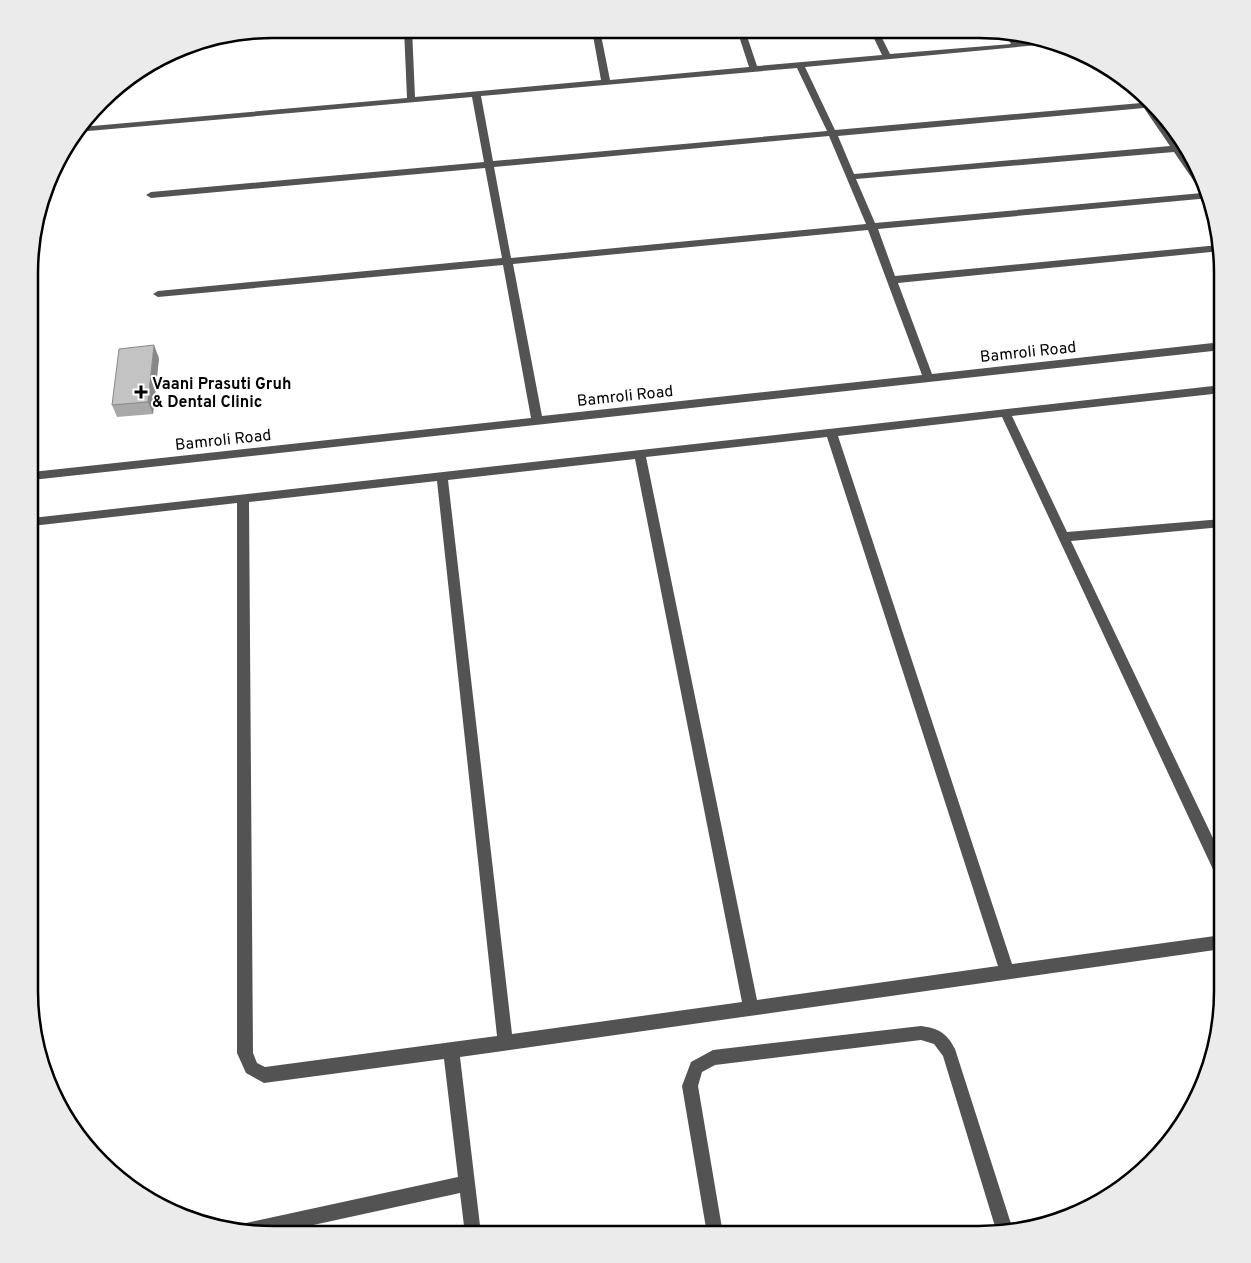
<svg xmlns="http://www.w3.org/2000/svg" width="1251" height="1263" viewBox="0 0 1251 1263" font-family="Overpass,sans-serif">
<rect width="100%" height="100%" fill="#fff"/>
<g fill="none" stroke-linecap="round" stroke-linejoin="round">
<!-- minor -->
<g fill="#535353" fill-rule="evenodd">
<path d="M 404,29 L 412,29 L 415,97 L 601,80 L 592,30 L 600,30 L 610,80 L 749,67 L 737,30 L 745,30 L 757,66 L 882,55 L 870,30 L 878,30 L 890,54 L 1011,44 L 1004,31 L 1013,32 L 1019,43 L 1040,41 L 1049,44 L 805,67 L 835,130 L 1141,103 L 1138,98 L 1140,96 L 1153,108 L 1179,146 L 1183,145 L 1186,150 L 1183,151 L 1199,175 L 1210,198 L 878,229 L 895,276 L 1219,245 L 1221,251 L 898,283 L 932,374 L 1222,342 L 1222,350 L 32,480 L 32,472 L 531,418 L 503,265 L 158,297 L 153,294 L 158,291 L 502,258 L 485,168 L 151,198 L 146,195 L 151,192 L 484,162 L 472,97 L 77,132 L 81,127 L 407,98 ZM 797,68 L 827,131 L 493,161 L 481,96 ZM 1144,108 L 1170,146 L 854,174 L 838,136 ZM 829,136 L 866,224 L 511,258 L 494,167 ZM 1174,152 L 1202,193 L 875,223 L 856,179 ZM 868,230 L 922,375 L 542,416 L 513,264 Z"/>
<path d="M 1222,385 L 1222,393 L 1012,416 L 1067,532 L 1222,519 L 1222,527 L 1071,541 L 1222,857 L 1222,879 L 1217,878 L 1002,417 L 838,436 L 1012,964 L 1222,935 L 1222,949 L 460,1057 L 481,1234 L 465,1234 L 460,1193 L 272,1234 L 257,1234 L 239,1229 L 240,1225 L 246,1223 L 458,1177 L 444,1059 L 264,1083 L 246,1073 L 237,1053 L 237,503 L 32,526 L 32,518 ZM 827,437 L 998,966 L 757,1000 L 646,457 ZM 635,459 L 742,1002 L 512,1034 L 448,480 ZM 437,481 L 497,1036 L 265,1067 L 257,1063 L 253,1053 L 249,502 Z"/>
<path d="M 921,1026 C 938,1028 947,1033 955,1049 L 1013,1230 L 997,1233 L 943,1056 L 934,1044 L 921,1040 L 715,1065 L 702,1072 L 698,1086 L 723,1234 L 707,1234 L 682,1086 L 691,1062 L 713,1050 Z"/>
</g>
</g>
<!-- wall -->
<path fill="#a8a8a8" d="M 159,358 L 153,414 L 117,417 L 112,405 Z"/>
<!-- shaded-wall -->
<path fill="#888" d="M 154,345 L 159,358 L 153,414 L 148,402 Z"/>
<!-- building -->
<path fill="#c3c3c3" stroke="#888" d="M 154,345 L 148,402 L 112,405 L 119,349 Z"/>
<!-- markers -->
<path fill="#000" stroke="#fff" stroke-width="2" d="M138.5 384.5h5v5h5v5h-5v5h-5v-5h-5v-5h5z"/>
<g text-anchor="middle" stroke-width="4" stroke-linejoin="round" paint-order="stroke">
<!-- street labels -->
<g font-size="16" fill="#000" stroke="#fff">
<text transform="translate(1028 351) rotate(-6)" y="6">Bamroli Road</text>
<text transform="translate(625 395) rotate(-6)" y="6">Bamroli Road</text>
<text transform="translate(223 439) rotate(-6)" y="6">Bamroli Road</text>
</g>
<!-- poi labels -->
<g font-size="16" font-weight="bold" fill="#000" stroke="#fff" text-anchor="start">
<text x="152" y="389">Vaani Prasuti Gruh<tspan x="152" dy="18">&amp; Dental Clinic</tspan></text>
</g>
</g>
<!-- crop -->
<path d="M0 0H1251V1263H0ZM273 38H979A235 235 0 0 1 1214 273V991A235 235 0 0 1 979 1226H273A235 235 0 0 1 38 991V273A235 235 0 0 1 273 38Z" fill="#ebebeb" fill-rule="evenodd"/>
<path fill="none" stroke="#000" stroke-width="2.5" d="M273 38H979A235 235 0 0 1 1214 273V991A235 235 0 0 1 979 1226H273A235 235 0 0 1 38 991V273A235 235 0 0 1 273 38Z"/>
</svg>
